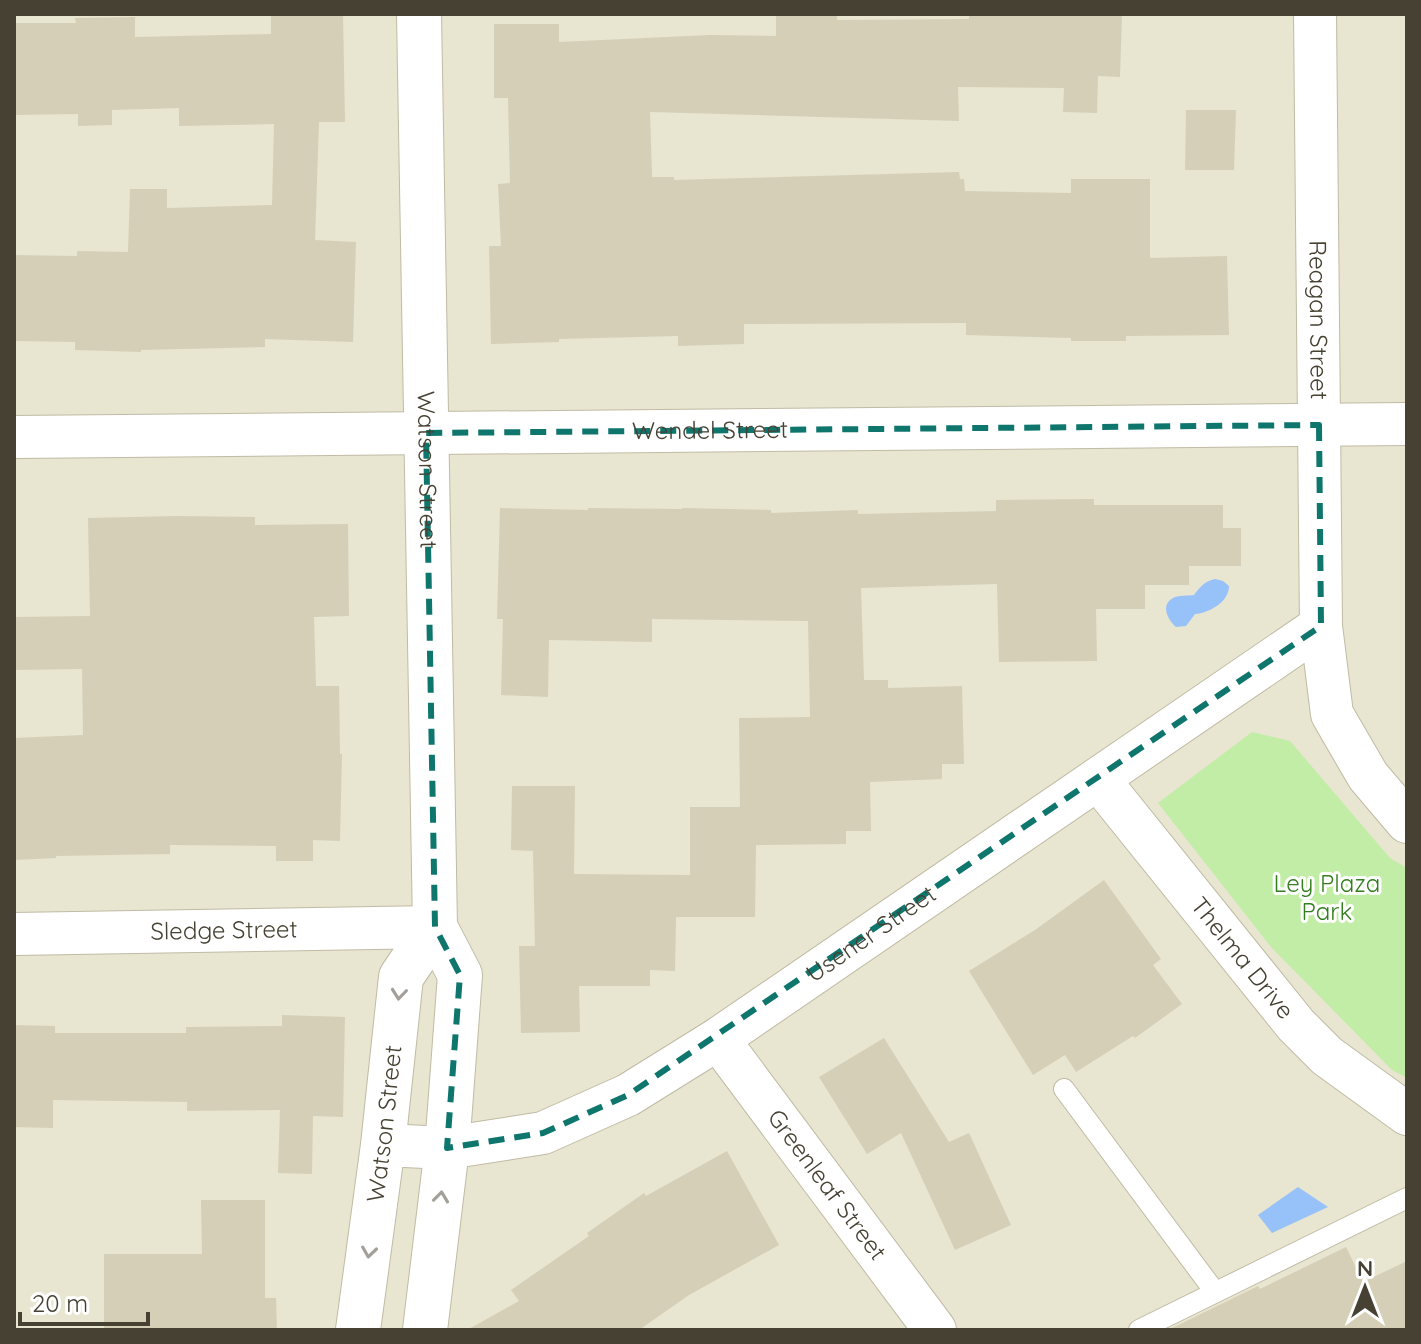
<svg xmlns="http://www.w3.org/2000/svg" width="1421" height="1344" viewBox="0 0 1421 1344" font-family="Quicksand,sans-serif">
<rect width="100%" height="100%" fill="#f4f1e3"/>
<!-- residential -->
<rect fill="#e8e5d0" x="14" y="14" width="1393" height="1316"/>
<!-- green -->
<path fill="#c2eda6" d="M 1252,732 L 1290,741 L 1390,858 L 1407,868 L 1407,1078 L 1392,1070 L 1271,947 L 1158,803 Z"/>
<!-- water -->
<g fill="#97c1f9">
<path d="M 1215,579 L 1223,581 L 1229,586 C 1229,602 1209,613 1195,614 L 1186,626 L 1176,627 C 1168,620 1160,605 1173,598 C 1178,595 1188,596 1194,595 C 1200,587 1205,581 1215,579 Z"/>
<path d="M 1298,1187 L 1328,1207 L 1272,1233 L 1258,1215 Z"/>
</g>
<!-- building -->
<g fill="#d6cfb7">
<path d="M 271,14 L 343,14 L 345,122 L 319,122 L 315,240 L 356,242 L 353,342 L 265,339 L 265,347 L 141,350 L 141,352 L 75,350 L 75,342 L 14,341 L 14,255 L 77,256 L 77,251 L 128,252 L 130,189 L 167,189 L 167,208 L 272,205 L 274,124 L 179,126 L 179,108 L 112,110 L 112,125 L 78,126 L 78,114 L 14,115 L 14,23 L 76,23 L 75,18 L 135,17 L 135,37 L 271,34 Z"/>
<path d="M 776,14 L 837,14 L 837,20 L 969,19 L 969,15 L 1122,14 L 1120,77 L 1098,76 L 1097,113 L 1063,112 L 1064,88 L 958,87 L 959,121 L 650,112 L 652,177 L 674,177 L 674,180 L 959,172 L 960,179 L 964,179 L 965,191 L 1071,193 L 1071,179 L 1150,179 L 1150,258 L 1227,256 L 1229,335 L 1126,336 L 1126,341 L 1071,341 L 1071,338 L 966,335 L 966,323 L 744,324 L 744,344 L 678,346 L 678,336 L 559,339 L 559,342 L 491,344 L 489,246 L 501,246 L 498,184 L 510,183 L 508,98 L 494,98 L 494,24 L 559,24 L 559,42 L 710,35 L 776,36 Z"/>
<path d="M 1186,110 L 1236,110 L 1234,170 L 1185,170 Z"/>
<path d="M 1094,499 L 1094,505 L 1223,505 L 1223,528 L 1241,528 L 1241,566 L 1189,566 L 1189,585 L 1145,585 L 1145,609 L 1096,609 L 1097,661 L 999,662 L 997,584 L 861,588 L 864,680 L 888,680 L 888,688 L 962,686 L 964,764 L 942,764 L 942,779 L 870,782 L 871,831 L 846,831 L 846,844 L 756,845 L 755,917 L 676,917 L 675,971 L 650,970 L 650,986 L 579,986 L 580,1032 L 521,1033 L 519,946 L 535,946 L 533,851 L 511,850 L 512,786 L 575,786 L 574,874 L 690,875 L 690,807 L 740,807 L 739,718 L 810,717 L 808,621 L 652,619 L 652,642 L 549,640 L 548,697 L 501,695 L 503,619 L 497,619 L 500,508 L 588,510 L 588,508 L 682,509 L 682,508 L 771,510 L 771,513 L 858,510 L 858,514 L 996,511 L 996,500 Z"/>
<path d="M 177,516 L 255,517 L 255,525 L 348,524 L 349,616 L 314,617 L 316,686 L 339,686 L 340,754 L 342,754 L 340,841 L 313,840 L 313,861 L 276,861 L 276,846 L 170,845 L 170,854 L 56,856 L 56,858 L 14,860 L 14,738 L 83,735 L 82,669 L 14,670 L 14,617 L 90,616 L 88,518 Z"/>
<path d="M 1104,880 L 1161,959 L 1153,965 L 1182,1004 L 1135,1038 L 1133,1036 L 1076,1072 L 1065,1055 L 1033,1075 L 969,971 L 1035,930 Z"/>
<path d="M 282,1015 L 345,1017 L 343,1117 L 313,1116 L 312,1174 L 278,1173 L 280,1110 L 187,1111 L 187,1102 L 53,1100 L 53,1128 L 14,1127 L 14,1025 L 55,1026 L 55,1033 L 186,1033 L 186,1027 L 282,1026 Z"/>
<path d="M 884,1038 L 949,1142 L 969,1133 L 1011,1225 L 955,1250 L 901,1133 L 867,1154 L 819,1077 Z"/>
<path d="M 727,1151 L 779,1245 L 689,1295 L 639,1330 L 467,1330 L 519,1301 L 511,1290 L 589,1236 L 587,1233 L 644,1193 L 646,1196 Z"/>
<path d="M 201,1200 L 265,1200 L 265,1298 L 276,1298 L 277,1330 L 104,1330 L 104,1254 L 202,1254 Z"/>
<path d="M 1346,1247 L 1363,1282 L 1407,1261 L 1407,1330 L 1168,1330 L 1258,1286 L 1260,1289 Z"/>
</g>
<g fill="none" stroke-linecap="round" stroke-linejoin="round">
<defs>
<g id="service">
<path d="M 1064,1089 L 1215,1292"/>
<path d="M 1139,1330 L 1407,1198"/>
</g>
<g id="minor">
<path id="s1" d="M 1315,14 L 1321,626 L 1332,714 L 1368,776 L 1407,822"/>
<path id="s2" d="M 14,437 L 1407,424"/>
<path id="s3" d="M 1098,779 L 1296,1025 L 1327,1056 L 1407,1114"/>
<path id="s4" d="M 14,934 L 435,927"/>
<path id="s5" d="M 718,1039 L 935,1330"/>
<path id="s6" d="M 383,1145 L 447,1148 L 543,1133 L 628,1095 L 718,1039 L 1321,626"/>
</g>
<g id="tertiary">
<path id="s7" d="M 419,14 L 435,927 L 460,975 L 447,1148 L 425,1330"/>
<path id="s8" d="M 358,1330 L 383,1145 L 401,977 L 435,927"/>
</g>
</defs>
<!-- service casing -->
<use href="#service" stroke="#c0bba4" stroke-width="22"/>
<!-- minor casing -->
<use href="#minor" stroke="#c0bba4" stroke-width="44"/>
<!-- tertiary casing -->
<use href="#tertiary" stroke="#c0bba4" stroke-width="46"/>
<!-- service -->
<use href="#service" stroke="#fff" stroke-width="20"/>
<!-- minor -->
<use href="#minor" stroke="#fff" stroke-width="42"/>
<!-- tertiary -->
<use href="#tertiary" stroke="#fff" stroke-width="44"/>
</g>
<!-- one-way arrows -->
<defs><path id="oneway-chevron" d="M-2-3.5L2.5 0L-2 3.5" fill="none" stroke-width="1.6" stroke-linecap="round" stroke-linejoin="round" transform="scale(2)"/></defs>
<g stroke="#a2a098">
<use href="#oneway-chevron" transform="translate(399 994) rotate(96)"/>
<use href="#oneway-chevron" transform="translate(441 1197) rotate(-83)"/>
<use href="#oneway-chevron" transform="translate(369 1252) rotate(98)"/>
</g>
<!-- marked area -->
<path fill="none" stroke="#0f766e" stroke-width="6" stroke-dasharray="16 10" stroke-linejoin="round" d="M 1319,425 L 1321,626 L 628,1095 L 543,1133 L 447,1148 L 460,975 L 435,927 L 426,433 Z"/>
<g text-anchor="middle" stroke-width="6" stroke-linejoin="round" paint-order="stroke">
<!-- street labels -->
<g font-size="24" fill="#464132" stroke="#fff">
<text dy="8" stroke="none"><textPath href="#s1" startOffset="306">Reagan Street</textPath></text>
<text dy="8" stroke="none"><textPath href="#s2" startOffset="696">Wendel Street</textPath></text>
<text dy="8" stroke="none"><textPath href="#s7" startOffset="456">Watson Street</textPath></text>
<text dy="8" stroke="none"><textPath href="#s4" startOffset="210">Sledge Street</textPath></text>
<text dy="8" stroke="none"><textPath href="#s6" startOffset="546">Usener Street</textPath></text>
<text dy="8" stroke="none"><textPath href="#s3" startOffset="230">Thelma Drive</textPath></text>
<text dy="8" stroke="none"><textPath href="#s8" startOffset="208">Watson Street</textPath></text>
<text dy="8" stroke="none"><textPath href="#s5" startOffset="182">Greenleaf Street</textPath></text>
</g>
<!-- park labels -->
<g font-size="24" fill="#347e1f" stroke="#fff">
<text x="1327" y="892">Ley Plaza<tspan x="1327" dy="28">Park</tspan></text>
</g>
</g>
<!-- border -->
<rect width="1421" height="1344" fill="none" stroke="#464132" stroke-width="32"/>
<!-- north arrow -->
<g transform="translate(1365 1288)" stroke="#ffffff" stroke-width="6" paint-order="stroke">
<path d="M0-6L14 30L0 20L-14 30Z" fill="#464132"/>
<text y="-12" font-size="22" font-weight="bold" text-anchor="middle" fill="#464132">N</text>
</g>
<!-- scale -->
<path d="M20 1312v12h128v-12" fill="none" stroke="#464132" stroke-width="4"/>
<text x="32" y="1312" font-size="24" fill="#464132" stroke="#ffffff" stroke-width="6" paint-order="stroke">20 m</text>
</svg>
